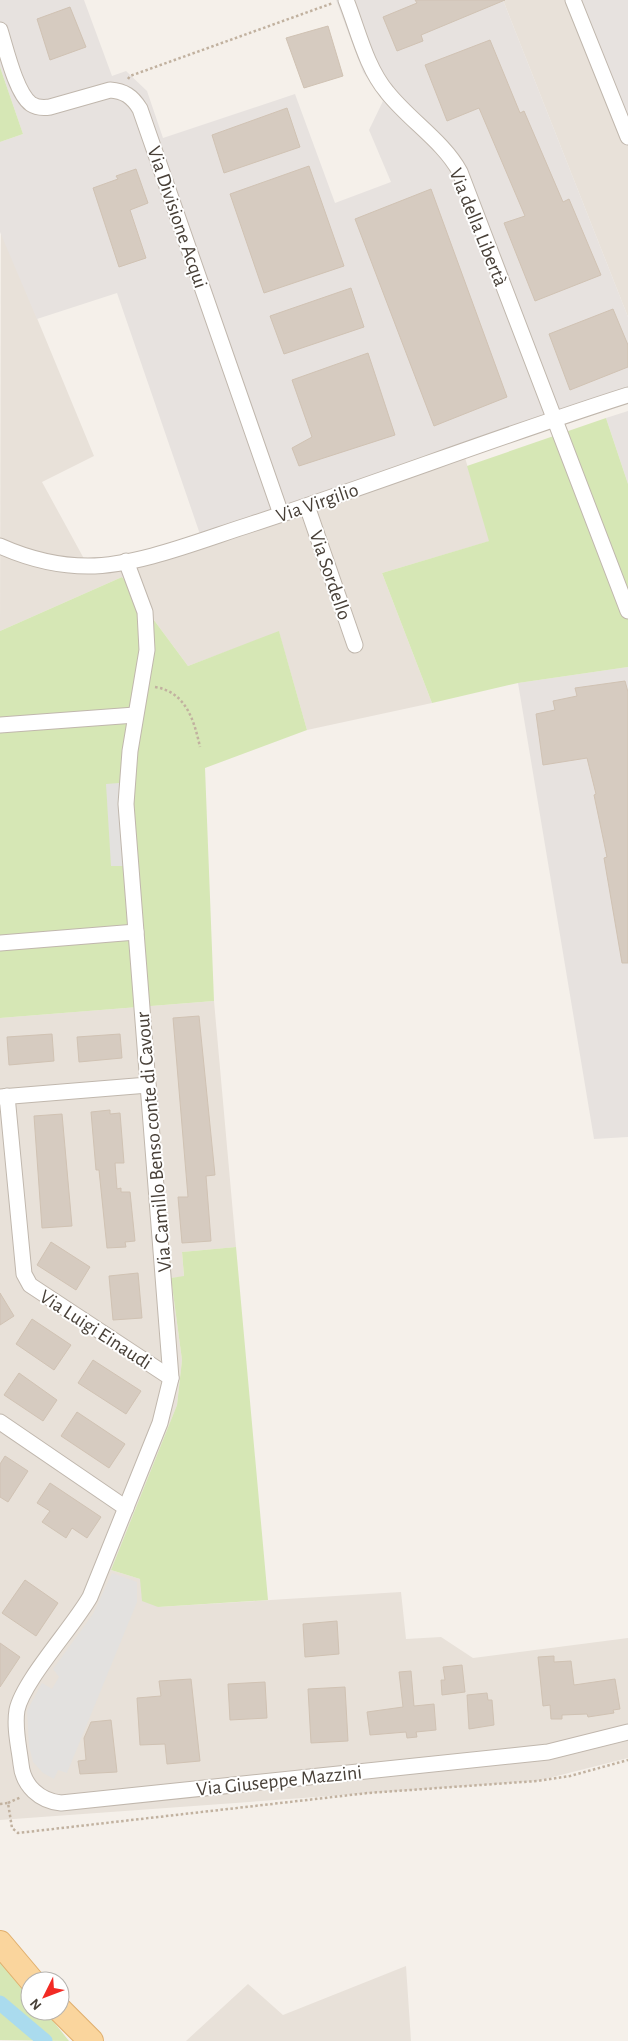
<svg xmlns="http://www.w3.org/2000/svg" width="628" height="2041" viewBox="0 0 628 2041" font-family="'Alegreya Sans',sans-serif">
<rect width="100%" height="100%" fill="#f5f0ea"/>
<!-- residential -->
<g fill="#e8e1d9">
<path d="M 503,0 L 573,0 L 628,137 L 628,317 Z"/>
<path d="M 1,231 L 94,456 L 42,482 L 88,566 L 126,561 L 463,451 L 490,541 L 382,573 L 432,703 L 307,730 L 279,632 L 188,666 L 122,577 L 0,631 Z"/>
<path d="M 214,1001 L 236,1247 L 182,1252 L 184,1277 L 171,1278 L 182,1360 L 177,1405 L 111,1570 L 140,1579 L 158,1607 L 401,1592 L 406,1639 L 441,1637 L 473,1658 L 628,1638 L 628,1758 L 537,1781 L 0,1820 L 0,1018 Z"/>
<path d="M 406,1966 L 411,2041 L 186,2041 L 248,1984 L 283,2015 Z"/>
</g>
<!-- industrial -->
<g fill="#e7e2df">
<path d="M 0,0 L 84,0 L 112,76 L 126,71 L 147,91 L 163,138 L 295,94 L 335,203 L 391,182 L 369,130 L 383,101 L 363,72 L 336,0 L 503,0 L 628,317 L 628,396 L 202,540 L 117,293 L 37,319 L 0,232 L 0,142 L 23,134 L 0,67 Z"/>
<path d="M 573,0 L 628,0 L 628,137 Z"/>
<path d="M 628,411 L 628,484 L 606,418 Z"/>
<path d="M 628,667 L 628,1137 L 594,1139 L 518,683 Z"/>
</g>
<!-- green -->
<g fill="#d6e7b5">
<path d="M 0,67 L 23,134 L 0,142 Z"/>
<path d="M 606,418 L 628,484 L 628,667 L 518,683 L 432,703 L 382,573 L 489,541 L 467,466 Z"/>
<path d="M 122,577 L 188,666 L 279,631 L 307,730 L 205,768 L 214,1001 L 0,1018 L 0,631 Z"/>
<path d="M 236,1247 L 268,1600 L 158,1607 L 142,1601 L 140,1579 L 111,1570 L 177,1405 L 182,1360 L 171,1278 L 184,1276 L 182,1252 Z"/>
<path d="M 0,1960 L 30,1994 L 30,2011 L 45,2011 L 69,2041 L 0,2040 Z"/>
</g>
<!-- parking -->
<g fill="#e3e1df">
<path d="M 119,783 L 124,866 L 111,866 L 106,784 Z"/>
<path d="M 112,1573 L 137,1582 L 137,1602 L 67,1773 L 58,1770 L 54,1779 L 43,1773 L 33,1762 L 29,1746 L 27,1711 L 42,1683 L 52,1689 L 59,1677 L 53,1669 L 93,1614 Z"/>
</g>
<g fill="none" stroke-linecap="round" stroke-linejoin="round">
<!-- canal -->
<path stroke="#aadbee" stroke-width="15" d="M 0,2003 L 45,2041"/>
</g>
<!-- building -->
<g fill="#d6cbc0" stroke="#d0c2b3">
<path d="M 415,0 L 505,0 L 421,35 L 423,41 L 397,51 L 383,17 L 417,3 Z"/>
<path d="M 70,7 L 86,47 L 50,60 L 37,19 Z"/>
<path d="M 328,26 L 343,76 L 304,88 L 286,38 Z"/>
<path d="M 490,40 L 520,113 L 524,111 L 563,202 L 569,199 L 601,275 L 535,301 L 504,223 L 525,216 L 479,108 L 447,121 L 425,65 Z"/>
<path d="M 287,108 L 300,147 L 224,173 L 212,135 Z"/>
<path d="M 309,166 L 344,266 L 264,293 L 230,194 Z"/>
<path d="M 136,169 L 148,203 L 130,210 L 146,258 L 119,267 L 93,188 L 118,179 L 116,176 Z"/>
<path d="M 431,189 L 507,397 L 434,426 L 355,219 Z"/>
<path d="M 351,288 L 364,327 L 284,354 L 270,316 Z"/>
<path d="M 613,309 L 628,345 L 628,367 L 570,390 L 549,334 Z"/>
<path d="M 368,353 L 395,435 L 299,466 L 292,448 L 312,437 L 292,380 Z"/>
<path d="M 625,681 L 628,692 L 628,963 L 622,963 L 604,858 L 607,857 L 594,795 L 596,794 L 587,758 L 543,765 L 536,714 L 555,710 L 553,701 L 577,696 L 575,688 Z"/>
<path d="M 199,1016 L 215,1175 L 206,1176 L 211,1241 L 182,1243 L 178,1197 L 188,1197 L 173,1018 Z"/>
<path d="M 52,1034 L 54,1061 L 9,1065 L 7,1037 Z"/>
<path d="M 120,1034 L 122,1058 L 79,1062 L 77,1037 Z"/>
<path d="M 110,1110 L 110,1114 L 120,1113 L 124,1163 L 115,1163 L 117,1189 L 121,1188 L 121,1192 L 130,1192 L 135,1241 L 125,1242 L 126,1247 L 107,1248 L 99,1170 L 96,1170 L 91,1112 Z"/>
<path d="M 62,1114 L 72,1226 L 42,1228 L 34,1116 Z"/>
<path d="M 51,1242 L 90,1267 L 76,1290 L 37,1265 Z"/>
<path d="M 138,1273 L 142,1318 L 113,1320 L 109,1276 Z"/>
<path d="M 0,1293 L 14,1316 L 0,1325 Z"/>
<path d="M 32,1319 L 71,1345 L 54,1370 L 16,1344 Z"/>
<path d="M 93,1360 L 141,1391 L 126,1414 L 78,1383 Z"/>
<path d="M 19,1373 L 57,1400 L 43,1421 L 4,1395 Z"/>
<path d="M 77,1412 L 125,1444 L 109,1468 L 61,1436 Z"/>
<path d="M 5,1456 L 28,1471 L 8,1502 L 0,1497 L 0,1464 Z"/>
<path d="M 50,1483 L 101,1517 L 87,1538 L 72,1528 L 66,1538 L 42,1522 L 50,1511 L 37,1503 Z"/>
<path d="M 25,1580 L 58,1603 L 36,1636 L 2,1613 Z"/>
<path d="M 337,1621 L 339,1654 L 305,1657 L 303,1624 Z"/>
<path d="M 0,1643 L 20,1657 L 0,1687 Z"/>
<path d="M 554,1656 L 554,1662 L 571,1661 L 574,1685 L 615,1679 L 620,1709 L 613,1710 L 614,1713 L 588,1717 L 587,1714 L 562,1715 L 562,1719 L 551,1719 L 550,1705 L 543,1706 L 538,1657 Z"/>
<path d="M 462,1665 L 465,1692 L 442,1695 L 441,1680 L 445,1680 L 443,1667 Z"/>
<path d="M 411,1671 L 414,1706 L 434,1704 L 436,1730 L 416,1732 L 417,1737 L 407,1738 L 406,1732 L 370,1735 L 367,1712 L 403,1707 L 399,1672 Z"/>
<path d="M 191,1679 L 200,1761 L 167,1764 L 165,1744 L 140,1745 L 137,1698 L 161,1696 L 159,1681 Z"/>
<path d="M 265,1682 L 267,1718 L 230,1720 L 228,1684 Z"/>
<path d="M 345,1687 L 348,1741 L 311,1743 L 308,1689 Z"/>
<path d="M 487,1693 L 488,1700 L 492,1700 L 494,1725 L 469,1729 L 467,1695 Z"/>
<path d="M 111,1720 L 117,1772 L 80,1774 L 78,1761 L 86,1760 L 84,1738 L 91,1722 Z"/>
</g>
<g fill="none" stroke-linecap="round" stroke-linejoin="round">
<defs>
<g id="minor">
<path d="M 346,0 C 358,30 366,67 387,92 C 409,120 443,141 460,172 L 628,611"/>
<path d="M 573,0 L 628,137"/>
<path d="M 0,30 C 6,49 16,93 31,104 C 37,108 43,108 50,107 L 110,90 C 124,91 132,96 140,109 L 281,514"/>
<path d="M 307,506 L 355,645"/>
<path d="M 0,546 C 27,558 58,566 88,566 C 139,566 204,539 252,524 C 378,483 502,435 628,395"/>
<path d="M 126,561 L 145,612 L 147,650 L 130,751 L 126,804 L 171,1378 L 160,1423 L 90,1597 C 73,1627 23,1681 17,1710 C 14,1728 19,1747 21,1764 C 23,1786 40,1801 61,1803 L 548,1752 L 628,1732"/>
<path d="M 0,725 L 135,715"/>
<path d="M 0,943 L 136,932"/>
<path d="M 7,1096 L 24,1274 L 30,1285 L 171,1378"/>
<path d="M 0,1097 L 148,1085"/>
<path d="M 0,1422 L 126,1508"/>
</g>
<g id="primary">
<path d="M 0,1943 L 32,1981"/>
<path d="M 60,2010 L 91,2041"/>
</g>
</defs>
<!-- minor casing -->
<use href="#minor" stroke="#c0b7ad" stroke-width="17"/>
<!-- primary casing -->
<use href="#primary" stroke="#e0af6d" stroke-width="26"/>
<!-- path -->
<g stroke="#c1b19f" stroke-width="2.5" stroke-dasharray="2.5 2.5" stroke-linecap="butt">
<path d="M 128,79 L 130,76 L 333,3"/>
<path d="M 155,687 C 186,692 194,720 200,747"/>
<path d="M 8,1803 L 21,1797"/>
<path d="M 0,1804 L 8,1803 L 12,1828 L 18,1833 L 368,1793 L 537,1781 L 570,1776 L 628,1760"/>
</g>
<!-- minor -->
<use href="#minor" stroke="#fff" stroke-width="15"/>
<!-- primary -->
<use href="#primary" stroke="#fad59d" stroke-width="24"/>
</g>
<g text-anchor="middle" stroke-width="4" stroke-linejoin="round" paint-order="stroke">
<!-- street labels -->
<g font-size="20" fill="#484038" stroke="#fff">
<text transform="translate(178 217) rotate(71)" y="7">Via Divisione Acqui</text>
<text transform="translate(479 227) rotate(68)" y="7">Via della Libertà</text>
<text transform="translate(317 502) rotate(-19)" y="7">Via Virgilio</text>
<text transform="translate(331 575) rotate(71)" y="7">Via Sordello</text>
<text transform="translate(153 1142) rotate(-95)" y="7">Via Camillo Benso conte di Cavour</text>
<text transform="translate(96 1329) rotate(33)" y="7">Via Luigi Einaudi</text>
<text transform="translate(279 1780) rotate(-6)" y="7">Via Giuseppe Mazzini</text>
</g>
</g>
<!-- north arrow -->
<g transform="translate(45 1996) rotate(228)"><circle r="24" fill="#ffffff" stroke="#b6b3af"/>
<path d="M0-4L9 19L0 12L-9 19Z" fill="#f22a24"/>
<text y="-8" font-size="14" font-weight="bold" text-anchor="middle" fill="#484038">N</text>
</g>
</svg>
